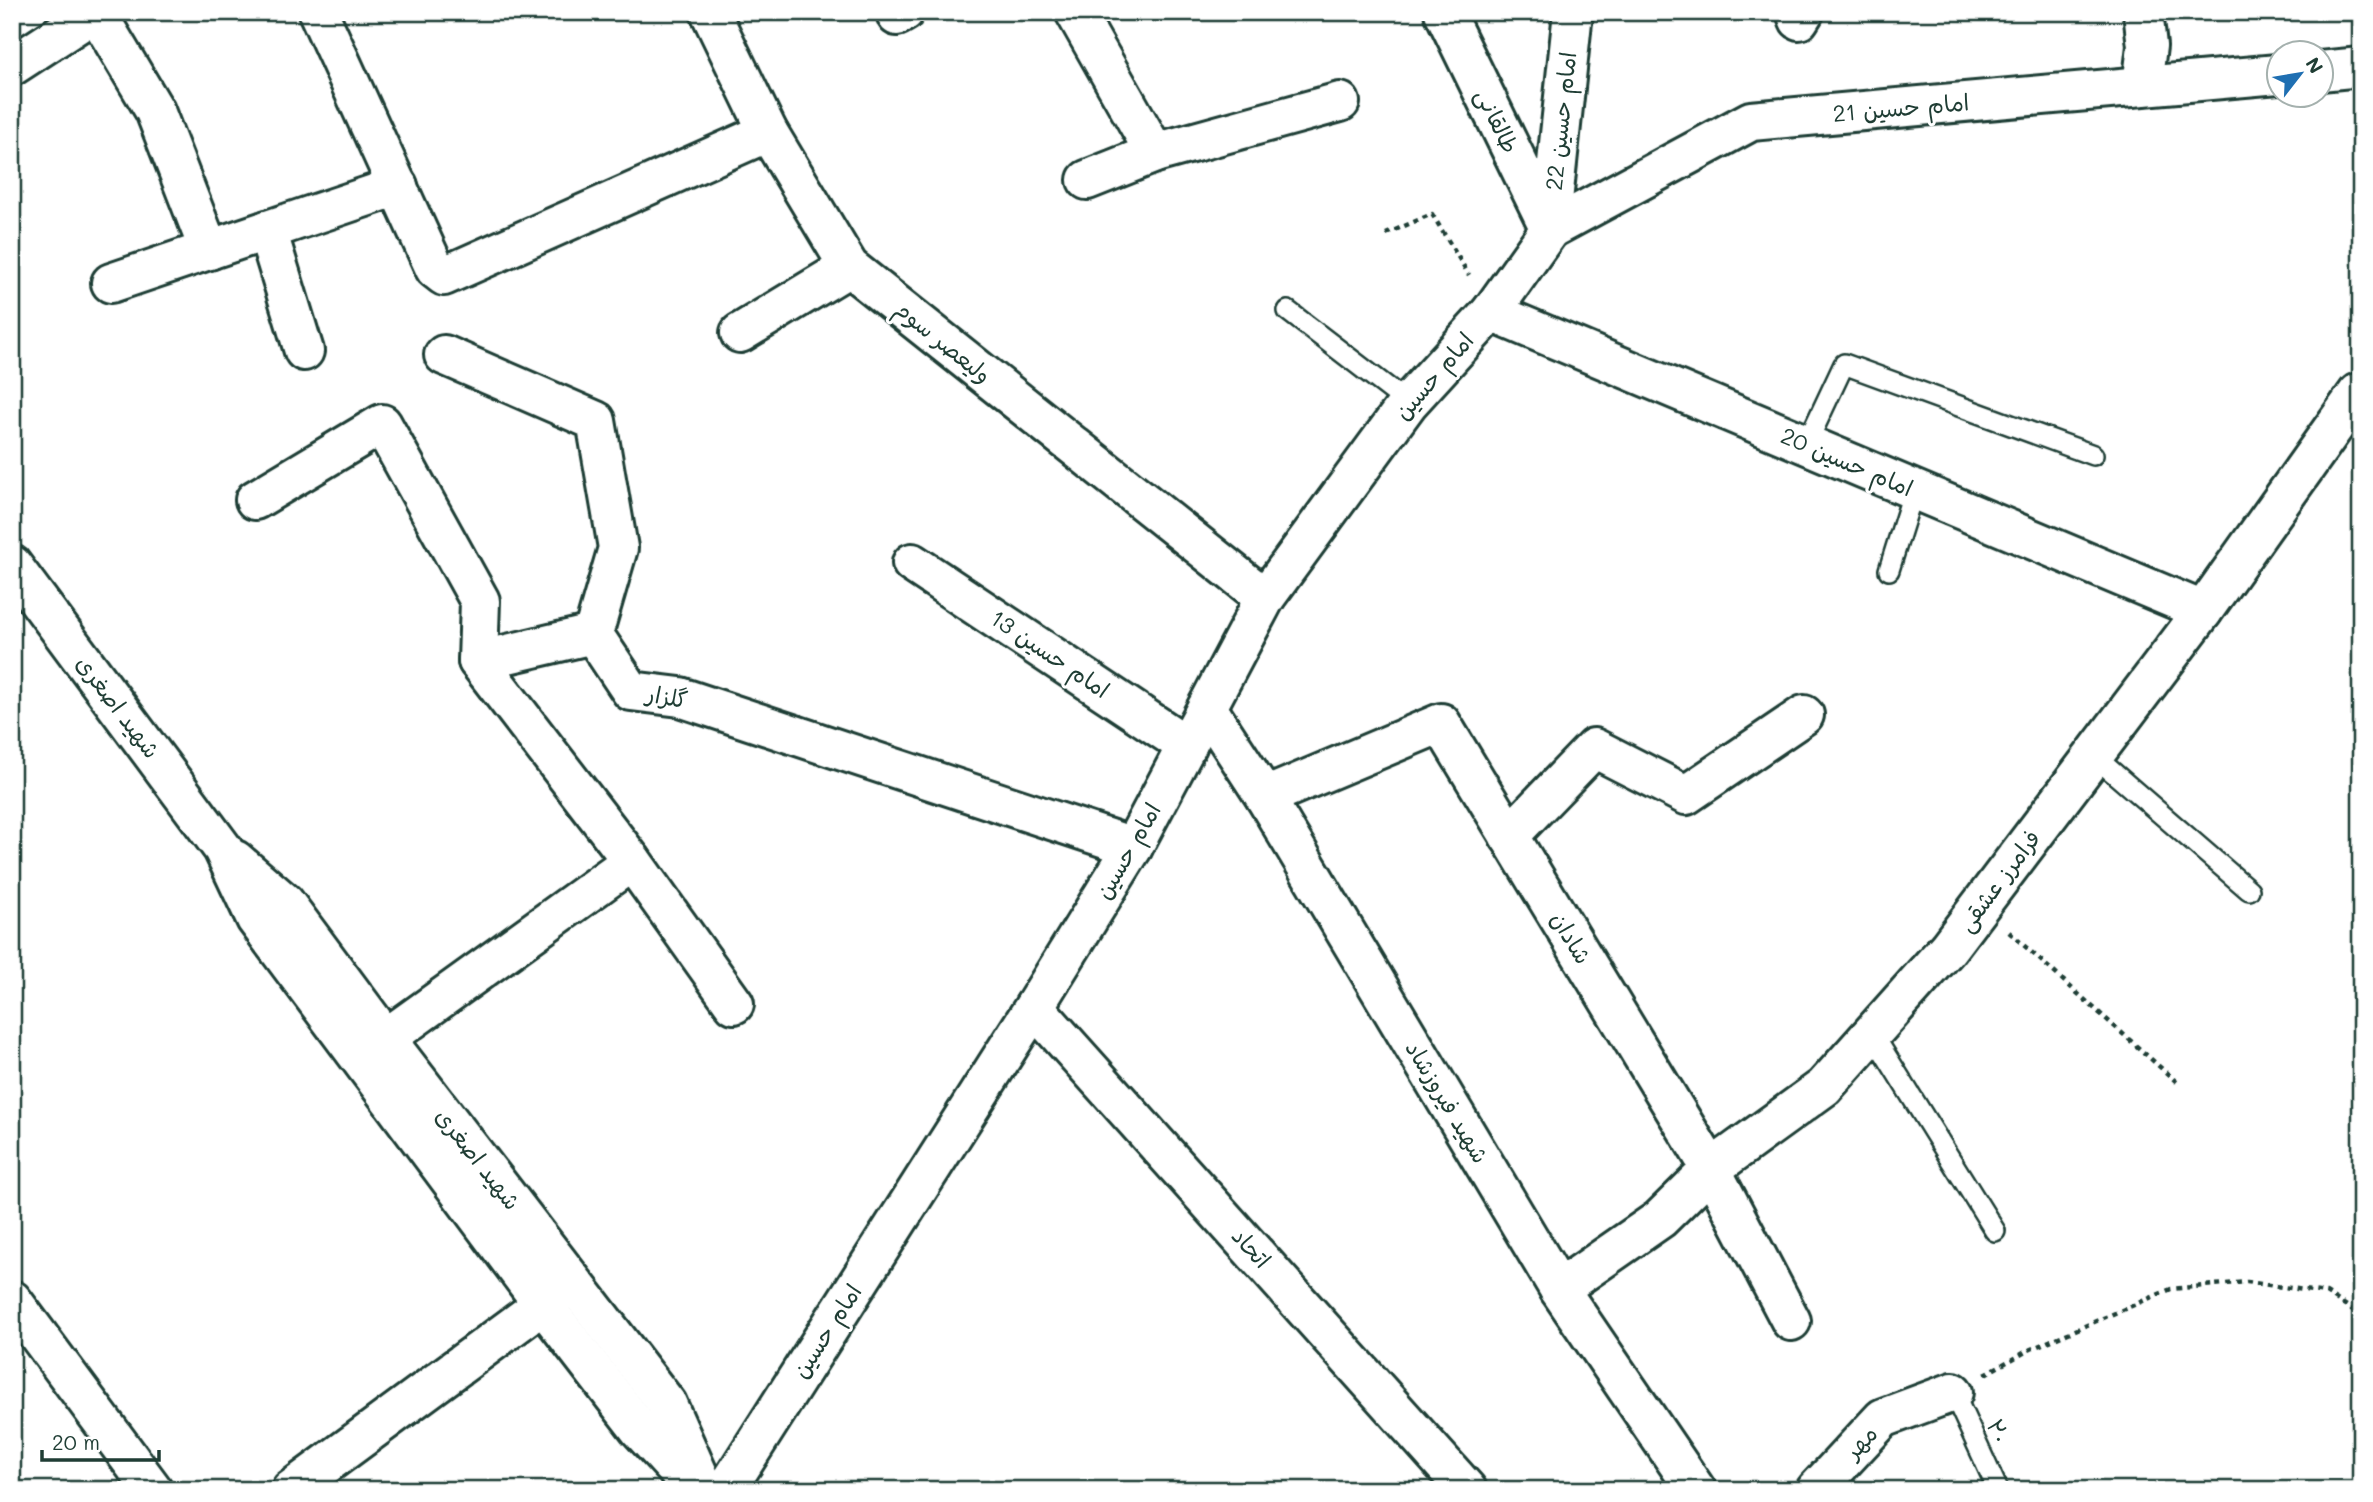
<svg xmlns="http://www.w3.org/2000/svg" width="2373" height="1502" viewBox="0 0 2373 1502" font-family="Mali,'Playpen Sans Arabic',sans-serif">
<rect width="100%" height="100%" fill="#fff"/>
<filter id="ink" filterUnits="userSpaceOnUse"><feTurbulence type="fractalNoise" baseFrequency=".0143" numOctaves="2"/><feDisplacementMap in="SourceGraphic" scale="14" xChannelSelector="R" yChannelSelector="G"/><feConvolveMatrix kernelMatrix="1 2 1 2 8 2 1 2 1" color-interpolation-filters="sRGB"/></filter>
<g filter="url(#ink)">
<g fill="none" stroke-linecap="round" stroke-linejoin="round">
<defs>
<g id="service">
<path d="M 1288,311 L 1408,403"/>
<path d="M 1806,445 L 1844,364 L 2093,455"/>
<path d="M 1889,570 L 1914,490"/>
<path d="M 2094,756 L 2249,890"/>
<path d="M 1872,1033 L 1995,1231"/>
<path d="M 1953,1392 L 1998,1490"/>
</g>
<g id="minor">
<path d="M 96,12 L 155,111 L 209,250"/>
<path d="M 318,12 L 435,269 L 444,276 L 768,132"/>
<path d="M 710,12 L 768,132 L 849,267 L 1265,598"/>
<path d="M 1075,12 L 1155,153"/>
<path d="M 1796,12 L 1799,20 L 1804,12"/>
<path d="M 897,16 L 904,12"/>
<path d="M 12,66 L 95,12"/>
<path d="M 2320,71 L 2361,67"/>
<path d="M 2142,86 L 2147,46 L 2143,12"/>
<path d="M 1087,180 L 1155,153 L 1340,102"/>
<path d="M 1550,229 L 1751,121 L 2278,74"/>
<path d="M 1550,229 L 1573,12"/>
<path d="M 267,230 L 304,351"/>
<path d="M 111,283 L 398,186"/>
<path d="M 1491,312 L 2203,611"/>
<path d="M 740,333 L 849,267"/>
<path d="M 444,355 L 596,421 L 618,548 L 593,634 L 631,691 L 680,697 L 1133,847"/>
<path d="M 255,500 L 382,424 L 480,601 L 478,661 L 632,861 L 734,1004"/>
<path d="M 912,563 L 1187,746"/>
<path d="M 478,661 L 593,634"/>
<path d="M 1207,708 L 1265,797 L 1559,1289 L 1696,1490"/>
<path d="M 1265,797 L 1441,723 L 1711,1169 L 1791,1321"/>
<path d="M 1509,836 L 1594,748 L 1686,795 L 1804,715"/>
<path d="M 1034,1007 L 1467,1490"/>
<path d="M 360,1057 L 632,861"/>
<path d="M 1559,1289 L 1660,1219 L 1711,1169 L 1824,1087 L 1948,948 L 2203,611 L 2358,393"/>
<path d="M 12,1300 L 153,1490"/>
<path d="M 291,1490 L 569,1285"/>
<path d="M 1816,1490 L 1883,1418 L 1953,1392"/>
</g>
<g id="tertiary">
<path d="M 12,565 L 223,849 L 256,919 L 542,1303 L 640,1430 L 695,1490"/>
<path d="M 235,860 L 285,903 L 386,1039 L 667,1404 L 701,1481"/>
<path d="M 726,1490 L 1034,1007 L 1133,847 L 1265,598 L 1408,403 L 1491,312 L 1550,229 L 1444,12"/>
</g>
</defs>
<!-- service casing -->
<use href="#service" stroke="#1f3d34" stroke-width="24"/>
<!-- minor casing -->
<use href="#minor" stroke="#1f3d34" stroke-width="44"/>
<!-- tertiary casing -->
<use href="#tertiary" stroke="#1f3d34" stroke-width="44"/>
<!-- path -->
<g stroke="#1f3d34" stroke-width="4.5" stroke-dasharray="5 5" stroke-linecap="butt">
<path d="M 1386,234 L 1432,214 L 1469,275"/>
<path d="M 2009,932 L 2180,1085"/>
<path d="M 1985,1374 L 2031,1349 L 2171,1289 L 2247,1282 L 2326,1293 L 2361,1315"/>
</g>
<!-- service -->
<use href="#service" stroke="#fff" stroke-width="19"/>
<!-- minor -->
<use href="#minor" stroke="#fff" stroke-width="38"/>
<!-- tertiary -->
<use href="#tertiary" stroke="#fff" stroke-width="38"/>
</g>
</g>
<g text-anchor="middle" stroke-width="6" stroke-linejoin="round" paint-order="stroke">
<!-- street labels -->
<g font-size="23" fill="#1f3d34" stroke="#fff">
<text transform="translate(1901 108) rotate(-5)" y="8">امام حسین 21</text>
<text transform="translate(1497 121) rotate(64)" y="8">طالقانی</text>
<text transform="translate(1561 121) rotate(-84)" y="8">امام حسین 22</text>
<text transform="translate(943 342) rotate(39)" y="8">ولیعصر سوم</text>
<text transform="translate(1434 376) rotate(-49)" y="8">امام حسین</text>
<text transform="translate(1847 462) rotate(23)" y="8">امام حسین 20</text>
<text transform="translate(1050 654) rotate(34)" y="8">امام حسین 13</text>
<text transform="translate(667 697) rotate(10)" y="8">گلزار</text>
<text transform="translate(118 707) rotate(53)" y="8">شهید اصغری</text>
<text transform="translate(1128 851) rotate(-60)" y="8">امام حسین</text>
<text transform="translate(1999 881) rotate(-53)" y="8">فرامرز عشقی</text>
<text transform="translate(1571 938) rotate(59)" y="8">شادان</text>
<text transform="translate(1447 1102) rotate(59)" y="8">شهید فیروزشاد</text>
<text transform="translate(478 1159) rotate(52)" y="8">شهید اصغری</text>
<text transform="translate(1251 1248) rotate(48)" y="8">اتحاد</text>
<text transform="translate(827 1331) rotate(-57)" y="8">امام حسین</text>
<text transform="translate(1998 1431) rotate(65)" y="8">۲۰</text>
<text transform="translate(1861 1442) rotate(-47)" y="8">مهر</text>
</g>
</g>
<!-- margin -->
<rect width="2373" height="1502" fill="none" stroke="#fff" stroke-width="42"/>
<rect x="21" y="21" width="2331" height="1460" fill="none" stroke="#1f3d34" stroke-width="2.5" filter="url(#ink)"/>
<!-- north arrow -->
<g transform="translate(2300 74) rotate(59)"><circle r="33" fill="#ffffff" stroke="#a5b1ae" stroke-width="2"/>
<path d="M0-5L12 26L0 18L-12 26Z" fill="#1f6fb2"/>
<text y="-10" font-size="19" font-weight="bold" text-anchor="middle" fill="#1f3d34">N</text>
</g>
<!-- scale -->
<path d="M42 1450v10h117v-10" fill="none" stroke="#1f3d34" stroke-width="3.5"/>
<text x="52" y="1450" font-size="21" fill="#1f3d34" stroke="#ffffff" stroke-width="5" paint-order="stroke">20 m</text>
</svg>
